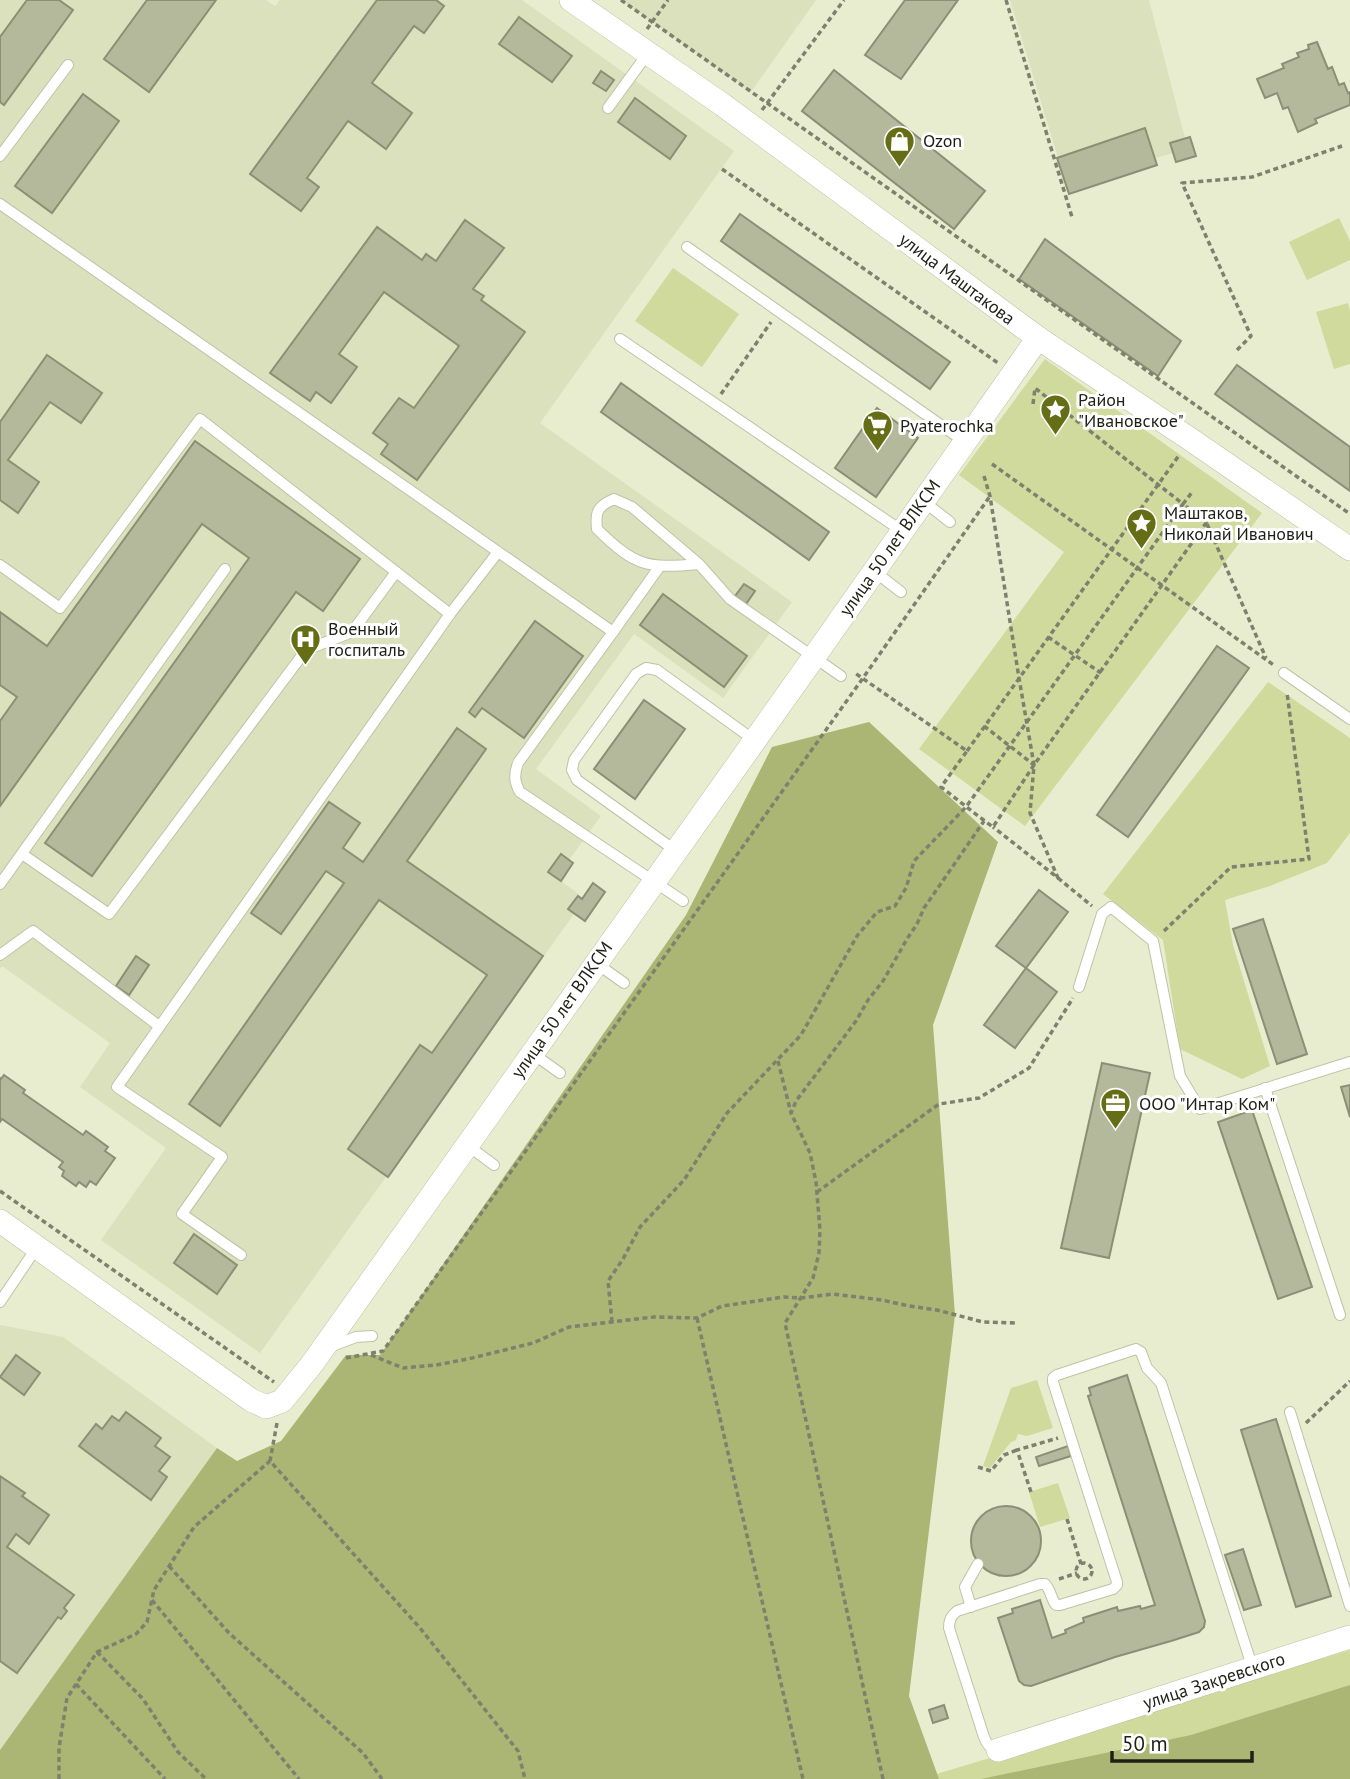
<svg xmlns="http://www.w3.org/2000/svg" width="1350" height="1779" viewBox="0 0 1350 1779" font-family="'PT Sans',sans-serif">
<rect width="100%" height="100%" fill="#e7edce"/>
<!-- built -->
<g fill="#dbe1bd">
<path d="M 0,0 L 266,0 L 275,6 L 280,0 L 522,0 L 734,151 L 540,423 L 792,602 L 723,698 L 634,634 L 536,769 L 601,816 L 569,860 L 560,854 L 548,872 L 579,894 L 568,909 L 574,914 L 260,1353 L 101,1240 L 166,1148 L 80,1087 L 110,1043 L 2,966 L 0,969 Z"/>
<path d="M 621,0 L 816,0 L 751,92 Z"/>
<path d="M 1010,0 L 1149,0 L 1185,138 L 1196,156 L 1176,162 L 1173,153 L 1155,158 L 1157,165 L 1069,194 Z"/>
<path d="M 0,1325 L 63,1337 L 217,1448 L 0,1750 Z"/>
</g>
<!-- green -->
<g fill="#d0da9d">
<path d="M 1339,218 L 1350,241 L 1350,260 L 1307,280 L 1289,242 Z"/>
<path d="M 673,268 L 739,314 L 702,367 L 635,321 Z"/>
<path d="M 1348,303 L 1350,311 L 1350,364 L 1334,369 L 1316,312 Z"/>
<path d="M 1045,359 L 1262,513 L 1025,826 L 919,749 L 1064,552 L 959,475 Z"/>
<path d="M 1268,682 L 1350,738 L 1350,833 L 1327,863 L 1270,886 L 1225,900 L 1233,945 L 1270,1066 L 1242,1079 L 1180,1049 L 1163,940 L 1103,894 Z"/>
<path d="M 1037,1380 L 1053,1428 L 1027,1436 L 1018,1434 L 1016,1440 L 1011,1442 L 990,1468 L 983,1466 L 1011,1388 Z"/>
<path d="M 1058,1483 L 1070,1518 L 1040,1527 L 1029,1492 Z"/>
<path d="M 1350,1650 L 1350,1779 L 920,1779 Z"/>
</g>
<!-- forest -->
<g fill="#abb574">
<path d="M 869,722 L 998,842 L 933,1025 L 955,1315 L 909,1696 L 939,1779 L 0,1779 L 0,1750 L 217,1448 L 237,1461 L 281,1441 L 346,1355 L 380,1355 L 686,915 L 772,747 Z"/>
<path d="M 1350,1685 L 1350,1779 L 981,1779 L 1191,1735 Z"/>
</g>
<!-- building -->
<g fill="#b4b99c" stroke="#8b9074" stroke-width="2">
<path d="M 27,0 L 59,0 L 73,10 L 4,105 L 0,102 L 0,37 Z"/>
<path d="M 147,0 L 216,0 L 149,92 L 104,59 Z"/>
<path d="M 377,0 L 436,0 L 444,6 L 424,33 L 414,26 L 372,83 L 412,113 L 386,149 L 348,121 L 307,178 L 319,187 L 301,211 L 250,174 Z"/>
<path d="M 905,0 L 958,0 L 901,79 L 865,55 Z"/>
<path d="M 519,17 L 572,56 L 552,82 L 499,44 Z"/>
<path d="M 1317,42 L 1328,69 L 1332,67 L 1339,85 L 1344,83 L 1348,93 L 1350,92 L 1350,105 L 1315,119 L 1317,123 L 1298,132 L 1288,107 L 1283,109 L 1277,93 L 1265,98 L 1257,79 L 1284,68 L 1282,64 L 1299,57 L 1297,53 L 1309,49 L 1308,45 Z"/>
<path d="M 834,70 L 985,191 L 954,229 L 802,111 Z"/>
<path d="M 601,71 L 614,80 L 606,91 L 593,83 Z"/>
<path d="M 83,94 L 119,121 L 52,213 L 15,186 Z"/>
<path d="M 635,98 L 686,136 L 670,159 L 618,122 Z"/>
<path d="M 1145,128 L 1157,165 L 1069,194 L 1057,158 Z"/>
<path d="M 1190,137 L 1196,156 L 1176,162 L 1170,143 Z"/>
<path d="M 740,214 L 950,362 L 930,389 L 721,241 Z"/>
<path d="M 465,220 L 504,248 L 473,289 L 484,296 L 481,300 L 525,332 L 417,480 L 381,454 L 388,444 L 373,433 L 399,398 L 414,408 L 459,346 L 384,292 L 339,354 L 357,367 L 331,403 L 316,392 L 310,401 L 270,373 L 377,227 L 422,260 L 426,254 L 436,261 Z"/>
<path d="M 1045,239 L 1181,341 L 1158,376 L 1019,279 Z"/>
<path d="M 47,355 L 102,393 L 81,423 L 50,402 L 8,460 L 39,482 L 18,513 L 0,500 L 0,422 Z"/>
<path d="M 1237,365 L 1350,447 L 1350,491 L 1215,394 Z"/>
<path d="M 621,383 L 829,532 L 809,560 L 601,412 Z"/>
<path d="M 877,408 L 918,438 L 876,497 L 835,468 Z"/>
<path d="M 195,441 L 360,559 L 323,611 L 296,592 L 92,876 L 45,843 L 249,558 L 202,524 L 0,806 L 0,721 L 17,697 L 0,685 L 0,612 L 47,646 Z"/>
<path d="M 744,584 L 755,591 L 746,604 L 735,596 Z"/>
<path d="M 663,594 L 747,656 L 724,687 L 640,625 Z"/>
<path d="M 535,621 L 583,656 L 524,738 L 482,708 L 475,717 L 469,712 Z"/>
<path d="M 1217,646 L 1249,668 L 1128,837 L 1097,815 Z"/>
<path d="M 644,700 L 685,729 L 635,799 L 594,769 Z"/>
<path d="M 457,728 L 486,749 L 407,861 L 543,956 L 388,1177 L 348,1149 L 420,1045 L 432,1053 L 487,975 L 379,900 L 220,1126 L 189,1104 L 344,883 L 326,871 L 281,934 L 251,913 L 329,802 L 360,823 L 343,848 L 363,862 Z"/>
<path d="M 561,854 L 573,863 L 561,881 L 548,872 Z"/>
<path d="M 593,883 L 605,892 L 585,921 L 568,909 L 578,896 L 582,899 Z"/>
<path d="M 1039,890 L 1068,912 L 1026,968 L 996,946 Z"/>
<path d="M 1263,919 L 1307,1054 L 1277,1064 L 1233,929 Z"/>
<path d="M 136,956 L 149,965 L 129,995 L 116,986 Z"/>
<path d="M 1026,968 L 1057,992 L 1015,1048 L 984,1025 Z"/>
<path d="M 1102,1063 L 1150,1073 L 1109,1258 L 1061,1248 Z"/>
<path d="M 4,1075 L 25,1090 L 23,1093 L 83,1135 L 86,1131 L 108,1147 L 105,1151 L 115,1158 L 96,1185 L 90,1181 L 86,1187 L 79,1182 L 76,1186 L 62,1176 L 64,1171 L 59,1167 L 63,1162 L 2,1119 L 0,1122 L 0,1078 L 1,1079 Z"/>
<path d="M 1350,1085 L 1350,1117 L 1341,1087 Z"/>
<path d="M 1252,1110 L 1312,1287 L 1278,1299 L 1218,1122 Z"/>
<path d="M 194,1234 L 237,1265 L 217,1294 L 174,1263 Z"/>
<path d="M 16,1355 L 40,1373 L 24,1395 L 0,1377 Z"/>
<path d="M 1127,1375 L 1205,1621 L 1204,1627 L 1199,1632 L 1171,1641 L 1115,1657 L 1031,1686 L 1024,1685 L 1019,1681 L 998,1618 L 1013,1613 L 1012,1609 L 1040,1600 L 1052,1638 L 1066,1633 L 1065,1630 L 1084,1622 L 1083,1618 L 1117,1607 L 1118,1611 L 1140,1606 L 1141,1609 L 1155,1605 L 1088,1396 L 1091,1395 L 1089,1388 Z"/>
<path d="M 126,1412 L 161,1438 L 155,1446 L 170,1457 L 159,1471 L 167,1477 L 151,1500 L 79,1446 L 96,1424 L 102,1429 L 112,1416 L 119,1421 Z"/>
<path d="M 1276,1419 L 1331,1596 L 1296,1607 L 1241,1430 Z"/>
<path d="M 1068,1446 L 1071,1456 L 1039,1466 L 1036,1457 Z"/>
<path d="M 0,1476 L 25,1493 L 22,1496 L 49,1515 L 29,1544 L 16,1534 L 7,1547 L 74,1595 L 64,1608 L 67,1611 L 61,1619 L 58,1617 L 17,1673 L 0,1661 Z"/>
<circle cx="1006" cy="1541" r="35"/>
<path d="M 1243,1549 L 1261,1605 L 1244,1610 L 1225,1555 Z"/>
<path d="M 944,1705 L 948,1718 L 933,1723 L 929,1710 Z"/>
</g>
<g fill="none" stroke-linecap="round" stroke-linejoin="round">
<defs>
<g id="lane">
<path d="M 608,108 L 648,53"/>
<path d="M 0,156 L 68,65"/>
<path d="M 0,204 L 613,632 L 518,763 C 514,774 514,782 520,792 L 683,901"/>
<path d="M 687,247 L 965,442"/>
<path d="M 620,339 L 902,531"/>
<path d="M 923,501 L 950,522"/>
<path d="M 699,564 C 646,569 635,566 597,529 C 595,511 598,506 614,499 L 632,507 L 699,564 L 730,599 L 841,676"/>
<path d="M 0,565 L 60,608 L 200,419 L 450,614 L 498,552"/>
<path d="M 874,571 L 901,592"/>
<path d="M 613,632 L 660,566"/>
<path d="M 1284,673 L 1350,719"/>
<path d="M 676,851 L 577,780 L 572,770 L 574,760 L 636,674 L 646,668 L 657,670 L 754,740"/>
<path d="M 22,854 L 109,914 L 306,650 L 352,632 L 396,572"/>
<path d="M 0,884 L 225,569"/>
<path d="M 0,955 L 33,931 L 159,1026"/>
<path d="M 596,963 L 624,983"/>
<path d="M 1079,987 L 1102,914 L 1111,907 L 1153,941 L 1180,1076 L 1200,1109 L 1350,1062"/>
<path d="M 532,1053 L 560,1073"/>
<path d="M 1265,1088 L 1340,1315"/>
<path d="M 467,1145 L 494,1165"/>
<path d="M 241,1255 L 182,1214 L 222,1157 L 117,1087 L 450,614"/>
<path d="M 0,1302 L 37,1247"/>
<path d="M 327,1348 L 356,1337 L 372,1336"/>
<path d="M 1290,1412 L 1350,1606"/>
<path d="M 971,1607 L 965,1587 L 978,1564"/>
<path d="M 998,1750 C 990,1748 987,1745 984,1737 L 949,1628 C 949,1620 951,1616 957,1611 L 1040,1584 L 1045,1584 C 1051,1590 1051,1599 1056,1605 L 1060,1605 L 1113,1589 L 1117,1585 L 1117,1582 L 1053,1382 L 1053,1378 L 1057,1375 L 1136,1349 L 1141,1352 L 1147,1368 L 1161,1383 L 1253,1669"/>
</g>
<g id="street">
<path d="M 571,0 L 723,105 L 1038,338 L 1190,439 L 1350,549"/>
<path d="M 0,1221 L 251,1400 L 266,1407 L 282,1401 L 312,1364 L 814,657 L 1038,338"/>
<path d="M 998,1750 L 1350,1637"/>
</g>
</defs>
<!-- lane casing -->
<use href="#lane" stroke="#bec3a6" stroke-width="12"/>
<!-- street casing -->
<use href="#street" stroke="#bec3a6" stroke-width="24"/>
<!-- path -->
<g stroke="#7d816d" stroke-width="3.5" stroke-dasharray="5 3.5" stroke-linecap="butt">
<path d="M 621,0 L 1350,514"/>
<path d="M 1006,0 L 1072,217"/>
<path d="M 647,29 L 668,0"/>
<path d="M 762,110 L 844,0"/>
<path d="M 722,169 L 998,363"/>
<path d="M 1237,350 L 1251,336 L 1182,183 L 1252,177 L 1342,146"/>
<path d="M 721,394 L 771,322"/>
<path d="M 1033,404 L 1035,388 L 1183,504 L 1193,491"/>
<path d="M 992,464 L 1275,666"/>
<path d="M 984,476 L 990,496 L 1019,678 L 1034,765 L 1030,813 L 1058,878 L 993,827"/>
<path d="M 1207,524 L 1266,658"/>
<path d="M 1048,637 L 1101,673"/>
<path d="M 984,726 L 1034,765"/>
<path d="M 967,751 L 1180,454"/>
<path d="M 1058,878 L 1092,906"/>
<path d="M 1164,931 L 1231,867 L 1309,859 L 1287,693"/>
<path d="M 778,1061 L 791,1113"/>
<path d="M 0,1191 L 274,1382"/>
<path d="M 817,1192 L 939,1104 L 979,1098 L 1029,1068 L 1073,998"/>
<path d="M 697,1318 L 803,1779"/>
<path d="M 612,1322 L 608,1281 L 623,1259 L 640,1227 L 684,1180 L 727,1113 L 801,1035 L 857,936 L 877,912 L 895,906 L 906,888 L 914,861 L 966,807 L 1183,504 L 1206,523 L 1034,765 L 993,827 C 975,814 958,800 941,787 L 967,751 L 855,673"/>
<path d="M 371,1355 L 403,1368 L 436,1365 L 468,1359 L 533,1343 L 569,1327 L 654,1317 L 697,1318 L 722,1306 L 784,1297 L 801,1298 L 833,1294 L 882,1300 L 909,1306 L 937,1310 L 983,1322 L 1018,1323"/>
<path d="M 346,1358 L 383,1351 L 863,678 L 990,496"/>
<path d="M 277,1423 L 270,1461 L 420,1628 L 518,1751 L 525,1779"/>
<path d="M 1306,1423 L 1350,1381"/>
<path d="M 978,1467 L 991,1471 L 1004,1455 L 1017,1450"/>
<path d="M 1031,1492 L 1017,1450 L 1058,1438"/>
<path d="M 1067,1519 L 1081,1564"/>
<circle cx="1084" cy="1571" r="8"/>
<path d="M 169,1566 L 229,1633 L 363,1753 L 382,1779"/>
<path d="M 1059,1579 L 1077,1573"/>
<path d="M 152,1600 L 299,1779"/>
<path d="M 97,1652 L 143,1699 L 178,1752 L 206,1779"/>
<path d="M 76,1684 L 165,1779"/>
<path d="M 59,1779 L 59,1748 L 67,1698 L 97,1652 L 136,1634 L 147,1622 L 154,1590 L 194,1527 L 270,1461"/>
<path d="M 883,1779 L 785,1323 L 813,1278 L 819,1253 L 820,1230 L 816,1182 L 810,1153 L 791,1113 L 796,1101 L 856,1021 L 868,1000 L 883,981 L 907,939 L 917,924 L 924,908 L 984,821"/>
</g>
<!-- lane -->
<use href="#lane" stroke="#fff" stroke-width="10"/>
<!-- street -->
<use href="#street" stroke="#fff" stroke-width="23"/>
</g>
<!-- icons -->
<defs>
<symbol id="shop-pin" viewBox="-11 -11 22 30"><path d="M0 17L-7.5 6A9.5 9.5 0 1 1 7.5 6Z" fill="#656e15" stroke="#fff"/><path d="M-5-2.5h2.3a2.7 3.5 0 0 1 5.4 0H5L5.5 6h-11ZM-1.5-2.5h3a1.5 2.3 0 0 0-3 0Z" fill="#fff"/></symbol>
<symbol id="sight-pin" viewBox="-11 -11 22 30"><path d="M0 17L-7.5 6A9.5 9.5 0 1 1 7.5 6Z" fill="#656e15" stroke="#fff"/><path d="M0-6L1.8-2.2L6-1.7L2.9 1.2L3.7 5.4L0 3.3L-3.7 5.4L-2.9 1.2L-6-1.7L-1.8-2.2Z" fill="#fff"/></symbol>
<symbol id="supermarket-pin" viewBox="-11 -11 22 30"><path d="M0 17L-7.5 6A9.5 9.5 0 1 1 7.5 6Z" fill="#656e15" stroke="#fff"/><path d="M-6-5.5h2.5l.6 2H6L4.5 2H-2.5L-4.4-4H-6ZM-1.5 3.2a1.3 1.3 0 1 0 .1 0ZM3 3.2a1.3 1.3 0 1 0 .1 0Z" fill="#fff"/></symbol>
<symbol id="hospital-pin" viewBox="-11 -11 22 30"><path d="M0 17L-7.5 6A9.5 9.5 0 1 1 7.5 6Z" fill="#656e15" stroke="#fff"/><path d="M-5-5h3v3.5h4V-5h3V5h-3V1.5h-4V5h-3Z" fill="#fff"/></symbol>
<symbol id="office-pin" viewBox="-11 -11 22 30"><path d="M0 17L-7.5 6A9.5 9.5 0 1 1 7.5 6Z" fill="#656e15" stroke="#fff"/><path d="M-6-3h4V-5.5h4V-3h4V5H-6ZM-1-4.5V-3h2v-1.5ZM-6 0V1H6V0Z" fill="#fff"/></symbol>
</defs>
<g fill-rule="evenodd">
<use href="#shop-pin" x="882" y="124" width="35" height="47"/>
<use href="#sight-pin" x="1038" y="392" width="35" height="47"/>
<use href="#supermarket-pin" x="860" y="408" width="35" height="47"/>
<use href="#sight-pin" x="1124" y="506" width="35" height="47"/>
<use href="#hospital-pin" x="288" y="622" width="35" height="47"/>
<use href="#office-pin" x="1098" y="1086" width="35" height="47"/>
</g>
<g text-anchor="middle" stroke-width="6" stroke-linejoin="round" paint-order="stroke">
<!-- poi labels -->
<g font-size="18" fill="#1e2015" stroke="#fff" text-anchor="start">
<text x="923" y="147">Ozon</text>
<text x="1078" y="406">Район<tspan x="1078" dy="21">"Ивановское"</tspan></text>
<text x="900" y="432">Pyaterochka</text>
<text x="1164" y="519">Маштаков,<tspan x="1164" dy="21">Николай Иванович</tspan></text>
<text x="328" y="635">Военный<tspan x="328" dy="21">госпиталь</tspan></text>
<text x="1139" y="1110">ООО "Интар Ком"</text>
</g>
<!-- street labels -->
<g font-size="18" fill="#1e2015" stroke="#fff">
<text transform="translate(957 279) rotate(37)" y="6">улица Маштакова</text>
<text transform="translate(890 548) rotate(-55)" y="6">улица 50 лет ВЛКСМ</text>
<text transform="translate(562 1010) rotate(-55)" y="6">улица 50 лет ВЛКСМ</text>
<text transform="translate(1214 1681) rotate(-18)" y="6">улица Закревского</text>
</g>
</g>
<!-- scale -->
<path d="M1112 1751v10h140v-10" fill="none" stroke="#1e2015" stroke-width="3.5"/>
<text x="1122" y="1751" font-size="21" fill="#1e2015" stroke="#ffffff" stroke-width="5" paint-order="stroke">50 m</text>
</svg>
